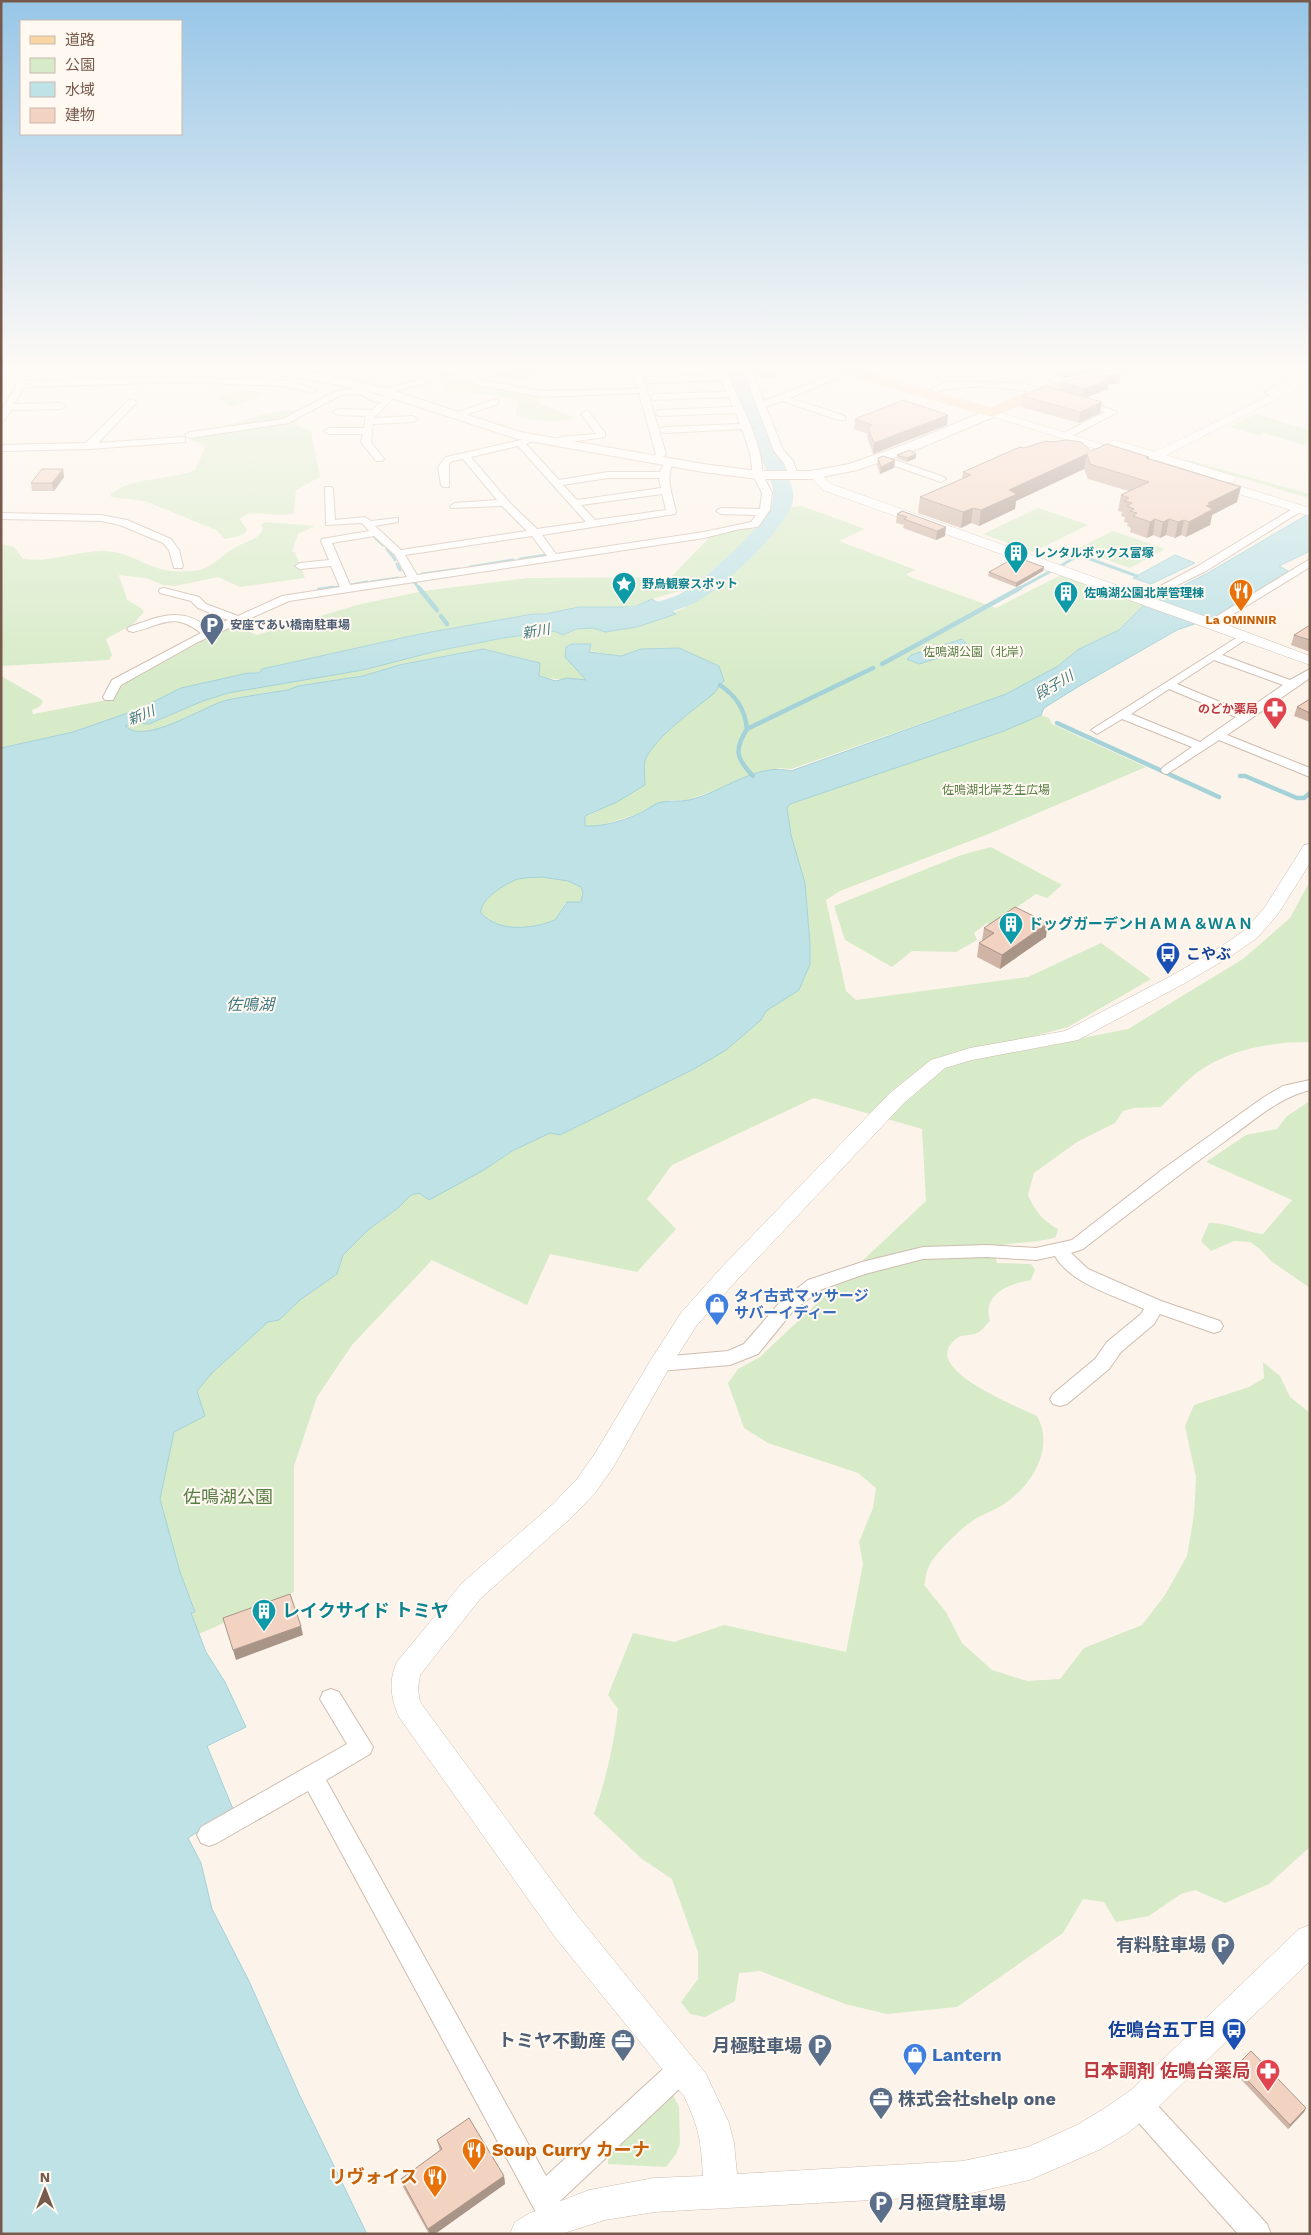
<svg xmlns="http://www.w3.org/2000/svg" width="1311" height="2235" viewBox="0 0 1311 2235" font-family="'Work Sans','Noto Sans JP',sans-serif">
<rect width="100%" height="100%" fill="#fcf4ea"/>
<!-- green -->
<g fill="#d7ebc8">
<path d="M 513,367 L 540,367 C 538,369 536,375 533,377 C 527,381 499,377 492,373 Z"/>
<path d="M 442,370 L 452,371 L 455,380 L 537,396 L 541,405 C 546,406 571,415 573,418 C 562,423 525,421 515,415 L 518,402 L 512,399 L 463,391 L 442,391 L 439,373 Z"/>
<path d="M 238,391 L 254,391 L 263,394 L 257,398 L 231,407 L 227,406 L 225,402 L 218,398 L 225,393 Z"/>
<path d="M 292,410 L 300,410 L 301,413 L 295,425 L 311,431 L 320,477 L 296,490 L 294,513 L 284,515 L 249,513 L 239,519 L 247,529 L 246,532 L 239,536 L 225,539 L 216,530 L 145,501 L 111,497 L 111,494 C 133,476 169,481 195,470 L 205,448 L 204,445 L 191,440 L 191,438 L 196,434 L 265,414 Z"/>
<path d="M 1256,414 L 1310,430 L 1310,441 L 1303,445 L 1264,433 L 1260,436 L 1230,427 Z"/>
<path d="M 1188,460 L 1310,494 L 1310,495 L 1305,497 L 1186,461 Z"/>
<path d="M 802,506 L 865,529 L 839,541 L 916,570 L 906,574 L 910,577 L 996,608 L 1061,575 L 1144,605 L 1119,630 L 1079,649 L 1058,666 L 1006,694 L 791,769 L 779,768 L 758,774 L 688,800 L 671,800 L 656,804 L 637,814 L 622,819 L 594,827 L 585,826 L 585,817 L 617,802 L 645,785 C 645,777 643,765 646,758 C 656,737 693,709 711,696 C 716,692 719,686 724,682 L 719,666 L 709,662 L 631,653 L 621,656 L 589,651 L 591,644 L 572,644 L 587,681 C 568,678 557,681 539,676 L 540,663 L 483,649 L 399,665 L 363,676 L 298,686 L 288,690 C 268,693 246,695 226,701 C 203,706 145,746 124,726 L 137,723 L 149,724 L 203,701 L 228,693 L 503,638 L 554,631 L 563,635 L 576,629 L 593,628 L 605,632 L 637,627 L 685,608 L 688,597 L 751,553 L 775,531 L 791,507 Z"/>
<path d="M 1038,508 L 1088,525 L 1033,552 L 983,534 Z"/>
<path d="M 264,522 L 315,526 L 298,534 L 292,552 L 295,552 L 305,578 L 240,587 L 218,577 L 175,586 L 163,585 L 146,578 L 119,575 C 119,577 126,594 127,600 L 141,608 L 144,612 L 133,624 L 106,639 L 112,655 L 109,660 L 1,666 L 1,544 L 14,547 L 23,559 C 50,563 76,551 103,551 C 133,550 151,575 186,571 C 192,571 199,571 205,568 C 216,563 225,553 236,547 C 246,541 260,540 263,528 L 261,525 Z"/>
<path d="M 742,527 L 762,530 L 690,588 L 652,599 L 634,607 L 579,607 L 545,614 L 533,614 L 420,634 L 262,669 L 259,673 L 248,673 L 181,688 L 139,709 L 73,732 L 1,748 L 1,676 L 41,699 L 43,702 L 39,707 L 32,710 L 33,714 L 112,699 L 120,683 L 197,641 L 232,625 L 257,635 L 357,605 L 423,591 L 528,578 L 671,577 L 710,537 Z"/>
<path d="M 1113,531 L 1165,549 L 1130,568 L 1077,549 Z"/>
<path d="M 1041,715 L 1049,718 L 1052,724 L 1146,767 L 991,833 L 840,891 L 826,900 L 846,991 L 856,1000 L 1028,977 L 1101,943 L 1151,979 L 1068,1027 L 972,1053 L 981,1058 L 1128,1029 L 1243,959 L 1290,918 L 1310,881 L 1310,1042 C 1270,1042 1228,1049 1195,1074 C 1183,1084 1172,1096 1161,1107 L 1134,1108 L 1123,1111 L 1115,1123 L 1077,1142 L 1034,1173 L 1028,1195 C 1035,1211 1043,1221 1058,1229 L 1056,1237 C 1036,1244 1014,1241 993,1247 L 997,1263 L 1031,1264 L 1035,1270 L 1031,1280 C 1008,1284 982,1294 990,1321 C 986,1324 983,1330 979,1332 C 968,1338 961,1331 951,1344 C 928,1372 1018,1407 1037,1416 C 1055,1447 1032,1486 1004,1504 C 994,1511 981,1514 971,1522 C 958,1531 936,1553 929,1566 C 926,1572 926,1579 924,1585 L 946,1612 L 962,1643 L 992,1670 L 1027,1681 L 1060,1679 L 1084,1648 L 1142,1625 L 1165,1595 L 1187,1556 L 1194,1515 L 1196,1477 L 1185,1426 L 1194,1405 L 1249,1387 L 1264,1378 L 1263,1362 L 1280,1376 L 1290,1397 L 1310,1413 L 1310,1847 L 1269,1884 L 1225,1903 L 1195,1890 L 1181,1894 L 1149,1916 L 1116,1922 L 1104,1902 L 1083,1899 L 1063,1933 L 957,2007 L 887,2014 L 845,2004 L 760,1971 L 739,1973 L 735,2001 L 705,2017 L 690,2014 L 681,2002 L 698,1979 L 698,1952 L 672,1879 L 642,1859 L 594,1814 C 606,1779 614,1745 618,1709 L 608,1695 L 633,1633 L 674,1642 L 724,1625 L 846,1652 L 863,1564 L 859,1542 L 873,1508 L 876,1488 L 858,1473 L 768,1443 L 744,1428 L 728,1383 L 738,1369 L 760,1357 L 926,1201 L 922,1129 L 814,1098 L 672,1165 L 647,1199 L 676,1229 L 637,1272 L 550,1254 L 527,1305 L 432,1260 L 352,1345 L 317,1397 L 294,1466 L 294,1592 L 199,1634 L 190,1613 L 195,1612 L 180,1572 L 159,1499 L 174,1432 L 205,1416 L 197,1391 L 212,1373 L 268,1322 L 279,1320 L 300,1300 L 337,1274 L 343,1255 L 368,1230 L 398,1208 L 411,1195 L 484,1170 L 512,1151 L 550,1133 L 560,1135 L 694,1069 L 726,1050 L 761,1020 L 766,1011 L 799,990 L 810,964 L 810,943 L 805,883 L 791,835 L 787,808 L 790,804 L 1004,731 Z"/>
<path d="M 991,847 L 1062,885 L 1047,898 L 1036,894 L 991,925 L 987,923 L 974,933 L 977,940 L 956,952 L 912,951 L 892,967 L 845,940 L 834,906 L 961,855 Z"/>
<path d="M 542,877 L 568,881 L 581,887 L 583,893 L 581,902 L 565,903 L 555,920 C 533,929 499,933 481,913 C 479,900 506,883 518,879 C 526,877 534,878 542,877 Z"/>
<path d="M 1310,1101 L 1310,1288 L 1271,1261 L 1260,1249 L 1250,1242 L 1234,1241 L 1211,1251 L 1201,1241 L 1209,1223 C 1227,1222 1244,1232 1263,1234 L 1292,1200 L 1206,1162 L 1246,1135 L 1277,1129 L 1287,1116 Z"/>
<path d="M 671,2091 L 679,2107 L 680,2144 L 676,2154 L 666,2167 L 608,2164 L 609,2151 Z"/>
</g>
<!-- water -->
<g fill="#bee2e6" stroke="#a4d2d8" fill-rule="evenodd">
<path d="M 1310,513 L 1310,551 L 1279,566 L 1288,571 L 1215,617 L 1177,630 L 1081,685 L 1044,708 L 1041,715 L 1004,731 L 790,804 L 787,808 L 791,835 L 805,883 L 810,944 L 810,964 L 799,990 L 766,1011 L 761,1020 L 726,1050 L 694,1069 L 560,1135 L 550,1133 L 512,1151 L 484,1170 L 429,1200 L 419,1193 L 411,1195 L 398,1208 L 368,1230 L 343,1255 L 337,1274 L 300,1300 L 279,1320 L 268,1322 L 212,1373 L 197,1391 L 205,1416 L 174,1432 L 160,1499 L 180,1572 L 195,1612 L 191,1613 L 206,1652 L 225,1682 L 246,1727 L 207,1746 L 233,1809 L 188,1838 L 201,1863 L 212,1909 L 249,1981 L 300,2096 L 367,2234 L 1,2234 L 1,748 L 73,732 L 139,709 L 181,688 L 248,673 L 259,673 L 262,669 L 420,634 L 533,614 L 545,614 L 579,607 L 634,607 L 652,599 L 676,614 L 637,627 L 605,632 L 593,628 L 576,629 L 563,635 L 554,631 L 503,638 L 437,651 L 363,670 L 228,693 L 203,701 L 149,724 L 137,723 L 125,726 C 145,746 203,706 227,700 C 247,696 268,693 288,690 L 298,686 L 363,676 L 399,665 L 483,649 L 540,663 L 539,676 L 556,681 L 567,678 L 586,680 L 565,657 L 566,647 L 572,644 L 591,644 L 589,652 L 621,656 L 641,649 L 679,648 L 719,666 L 724,681 C 719,686 716,692 711,696 C 693,710 656,737 646,758 C 643,765 645,777 645,785 L 617,802 L 585,816 L 585,826 C 601,827 623,821 638,814 C 645,811 651,806 658,803 C 668,800 678,802 689,800 C 721,793 757,762 791,771 L 1006,694 L 1058,666 L 1079,649 L 1119,630 L 1144,605 L 1206,574 ZM 542,877 L 568,881 L 581,887 L 583,893 L 581,902 L 567,902 L 555,920 C 533,929 499,933 481,913 C 479,900 506,883 518,879 C 526,877 534,878 542,877 Z"/>
<path d="M 1175,555 L 1195,563 L 1151,584 L 1133,578 Z"/>
<path d="M 962,639 L 968,645 L 964,650 L 919,664 L 907,659 L 911,655 Z"/>
</g>
<g fill="none" stroke-linecap="round" stroke-linejoin="round">
<!-- stream-far1 -->
<g stroke="#a4d2d8" stroke-width="3">
<path d="M 374,537 L 383,545"/>
<path d="M 387,549 L 391,554"/>
<path d="M 392,555 L 395,560"/>
<path d="M 520,559 L 546,555"/>
<path d="M 397,564 L 400,570"/>
<path d="M 1062,565 L 1079,555 L 1137,576"/>
<path d="M 470,567 L 513,560"/>
<path d="M 422,574 L 459,569"/>
<path d="M 371,582 L 398,578"/>
<path d="M 414,582 L 420,589"/>
<path d="M 351,585 L 367,582"/>
<path d="M 324,589 L 339,587"/>
<path d="M 1018,589 L 1051,571"/>
</g>
<!-- stream -->
<g stroke="#a4d2d8" stroke-width="4.5">
<path d="M 419,588 L 437,610"/>
<path d="M 319,590 L 333,588"/>
<path d="M 441,616 L 447,624"/>
<path d="M 882,664 L 1020,588"/>
<path d="M 720,685 C 736,696 745,709 747,729"/>
<path d="M 1057,723 L 1219,797"/>
<path d="M 753,776 C 737,759 733,751 747,729 L 873,668"/>
<path d="M 1240,776 L 1245,776 L 1297,798 L 1304,798 L 1310,793"/>
</g>
<!-- river -->
<path fill="#bee2e6" fill-rule="evenodd" d="M 725,367 L 741,367 L 769,427 L 791,485 C 794,493 794,500 791,507 C 779,535 721,590 694,603 C 676,612 633,625 613,620 L 610,615 L 613,610 C 635,605 659,604 680,594 C 703,581 760,531 771,507 C 774,500 774,493 772,485 Z"/>
<defs>
<g id="minor">
<path d="M 1,367 L 16,374 L 21,381 L 178,377 L 186,367 L 194,367 L 187,378 L 284,380 L 317,390 L 313,393 L 284,386 L 182,382 L 24,387 L 14,404 L 61,403 L 66,406 L 61,409 L 11,410 L 4,421 L 1,422 L 1,411 L 16,386 L 10,378 L 1,373 Z"/>
<path d="M 97,367 L 160,367 L 156,370 L 101,370 Z"/>
<path d="M 288,367 L 345,367 C 338,372 295,372 288,367 Z"/>
<path d="M 426,367 L 434,367 L 431,378 L 427,383 L 382,394 L 378,391 L 421,379 Z"/>
<path d="M 463,367 L 471,367 L 474,377 L 480,380 L 542,391 L 638,389 L 632,367 L 640,367 L 666,454 L 658,462 L 652,462 L 650,460 L 656,454 L 639,393 L 542,397 L 474,384 L 466,378 Z"/>
<path d="M 716,367 L 724,367 L 751,426 L 760,453 L 763,475 L 772,493 L 770,510 L 758,527 L 740,529 L 704,538 L 289,601 L 198,642 L 121,685 L 113,700 L 105,700 L 103,697 L 112,680 L 201,633 C 173,611 163,625 133,632 L 129,631 L 127,629 L 129,627 C 161,616 180,606 210,628 L 228,620 L 198,608 L 191,601 L 160,593 L 159,591 L 160,589 L 164,588 L 199,597 L 206,604 L 238,616 L 282,596 L 340,587 L 331,566 L 300,569 L 295,566 L 300,563 L 329,560 L 321,541 L 322,539 L 369,531 L 362,523 L 326,525 L 325,487 L 331,487 L 333,489 L 335,520 L 365,517 L 371,521 L 398,518 L 398,522 L 375,526 L 401,550 L 527,531 L 502,506 L 451,508 L 450,506 L 455,503 L 497,500 L 463,459 L 452,461 L 449,464 L 449,487 L 443,487 L 441,485 L 438,467 L 446,457 L 526,439 L 534,435 L 539,438 L 526,444 L 559,480 L 608,472 L 660,472 L 666,460 L 672,460 L 674,462 C 664,477 673,496 676,512 L 675,514 L 542,535 L 556,554 L 704,532 L 751,522 L 756,515 L 721,514 L 716,511 L 721,508 L 760,509 L 762,493 L 753,475 L 750,453 L 742,429 L 664,433 L 659,430 L 664,427 L 740,424 L 736,413 L 659,416 L 654,413 L 659,410 L 733,407 L 729,397 L 654,400 L 650,397 L 654,394 L 726,392 L 721,380 L 649,383 L 645,380 L 649,377 L 719,375 ZM 518,446 L 586,522 L 537,529 L 510,503 L 471,457 ZM 608,478 L 659,478 L 661,488 L 577,500 L 563,485 ZM 662,494 L 666,510 L 595,520 L 581,505 ZM 374,536 L 395,555 L 407,577 L 350,585 L 332,543 ZM 532,536 L 547,556 L 417,575 L 405,555 Z"/>
<path d="M 742,367 L 750,367 L 764,401 L 847,369 L 854,371 L 790,398 L 845,416 L 845,420 L 839,420 L 782,401 L 766,407 L 783,450 L 793,461 L 798,475 L 796,477 L 790,477 L 783,462 L 774,451 Z"/>
<path d="M 1031,367 L 1040,367 L 1067,385 L 1060,387 Z"/>
<path d="M 1105,367 L 1115,367 L 1123,371 L 1119,374 Z"/>
<path d="M 1310,368 L 1310,374 L 1275,392 L 1279,393 L 1279,397 L 1273,397 L 1264,392 Z"/>
<path d="M 947,382 L 1022,383 L 1059,394 L 1055,397 C 1018,388 972,382 935,392 L 931,389 Z"/>
<path d="M 360,388 C 366,390 380,398 384,396 C 387,395 389,393 392,392 L 396,395 L 374,418 L 413,416 L 418,419 L 413,422 L 373,424 L 371,442 L 384,459 L 382,461 L 376,461 L 361,442 L 363,434 L 329,434 L 324,431 L 329,428 L 364,428 L 366,416 L 338,415 L 333,412 L 338,409 L 372,410 L 381,402 L 373,401 L 360,394 L 341,395 L 288,423 L 190,438 L 185,435 L 190,432 L 283,419 L 336,391 Z"/>
<path d="M 1079,398 L 1118,412 L 1068,438 L 1062,438 L 1062,434 L 1105,412 L 1076,403 L 1075,401 Z"/>
<path d="M 132,399 L 136,402 L 135,404 L 98,443 L 182,437 L 185,438 L 185,442 L 89,449 L 1,451 L 1,445 L 86,443 L 129,400 Z"/>
<path d="M 495,399 L 498,400 L 498,404 L 456,418 L 451,415 Z"/>
<path d="M 586,411 L 589,412 L 605,433 L 605,437 L 555,444 L 555,440 L 560,437 L 596,434 L 581,414 Z"/>
<path d="M 881,455 L 944,477 L 946,479 L 941,482 L 938,481 L 878,460 L 878,456 Z"/>
<path d="M 1299,505 L 1304,508 L 1303,510 L 1206,571 L 1145,601 L 1137,601 L 1136,599 L 1198,566 Z"/>
<path d="M 1,513 L 101,515 L 127,520 L 171,539 L 179,550 L 183,566 L 182,568 L 174,568 L 169,550 L 163,543 L 120,525 L 101,521 L 1,519 Z"/>
<path d="M 1310,559 L 1310,567 L 1214,626 L 1206,626 L 1204,624 Z"/>
<path d="M 1244,633 L 1250,636 L 1248,638 L 1222,655 L 1290,680 L 1310,669 L 1310,678 L 1227,735 L 1310,768 L 1310,777 L 1219,740 L 1167,774 L 1163,773 L 1161,770 L 1163,767 L 1192,747 L 1122,719 L 1097,734 L 1091,730 ZM 1214,660 L 1283,685 L 1244,712 L 1177,684 ZM 1169,689 L 1236,717 L 1200,742 L 1131,714 Z"/>
<path d="M 1310,1080 L 1310,1090 C 1280,1097 1256,1119 1232,1136 C 1181,1173 1132,1211 1083,1249 L 1071,1253 L 1088,1269 L 1161,1301 L 1220,1321 L 1223,1326 L 1220,1331 L 1214,1333 L 1160,1314 L 1154,1324 L 1121,1352 L 1109,1369 L 1067,1404 L 1060,1406 L 1053,1404 L 1050,1399 L 1053,1394 L 1095,1359 L 1107,1342 L 1141,1314 L 1144,1309 C 1116,1296 1071,1284 1055,1256 L 1036,1260 L 987,1257 L 923,1259 L 865,1274 L 820,1290 L 793,1311 L 758,1354 L 730,1365 L 660,1371 L 653,1369 L 651,1364 L 653,1359 L 660,1357 L 728,1351 L 744,1344 L 781,1301 L 808,1280 L 862,1262 L 923,1247 L 987,1245 L 1036,1248 L 1072,1240 L 1163,1169 L 1264,1097 L 1283,1086 Z"/>
<path d="M 331,1689 L 339,1692 L 373,1747 L 370,1754 L 326,1780 L 546,2176 L 674,2059 L 683,2055 L 692,2059 L 696,2068 L 692,2077 L 560,2201 L 569,2219 L 565,2229 L 555,2233 L 545,2229 L 308,1791 L 217,1843 L 209,1846 L 201,1843 L 197,1835 L 201,1827 L 347,1744 L 320,1699 L 323,1692 Z"/>
<path d="M 1138,2090 L 1147,2094 L 1267,2224 L 1271,2234 L 1238,2234 L 1129,2112 L 1125,2103 L 1129,2094 Z"/>
</g>
<g id="tertiary">
<path d="M 1310,375 L 1310,382 L 1166,455 L 1234,476 L 1236,479 L 1234,482 L 1226,482 L 1157,460 L 1147,460 L 1146,457 L 1111,445 L 1109,443 L 1115,440 L 1155,452 Z"/>
<path d="M 992,410 L 1130,453 L 1132,455 L 1126,459 L 1122,457 L 988,415 L 986,413 Z"/>
<path d="M 814,470 L 818,471 L 831,484 L 1212,619 L 1310,656 L 1310,665 L 823,490 L 808,474 Z"/>
<path d="M 1214,478 L 1310,508 L 1310,516 L 1210,485 L 1208,482 Z"/>
<path d="M 1310,844 L 1310,863 L 1278,914 L 1257,938 L 1231,956 L 1185,983 L 1078,1040 L 972,1060 L 945,1068 L 904,1103 L 736,1281 L 697,1325 L 668,1370 L 614,1466 L 595,1493 L 571,1518 L 480,1599 L 420,1675 L 418,1689 L 420,1702 L 577,1915 L 706,2074 L 729,2123 L 734,2143 L 737,2174 L 963,2161 L 1028,2147 L 1077,2125 L 1105,2108 L 1131,2090 L 1299,1929 L 1310,1925 L 1310,1961 L 1153,2112 L 1129,2132 L 1101,2149 L 1041,2175 L 1029,2180 L 963,2195 L 654,2212 L 605,2220 L 561,2234 L 510,2234 L 515,2222 L 530,2213 L 589,2190 L 654,2178 L 703,2176 C 701,2140 699,2128 684,2096 L 555,1937 L 399,1717 C 391,1698 388,1681 397,1662 L 462,1583 L 553,1504 L 577,1479 L 596,1452 L 652,1358 L 681,1313 L 720,1269 L 890,1093 L 931,1060 L 970,1048 L 1065,1031 L 1173,975 L 1219,948 L 1245,930 L 1265,907 L 1304,845 Z"/>
</g>
<path id="secondary" d="M 245,367 L 271,367 L 329,375 L 382,387 L 520,432 L 703,464 L 758,471 L 812,471 L 849,464 L 903,445 L 988,410 L 992,409 L 998,413 L 996,416 L 913,451 L 857,470 L 812,479 L 758,479 L 703,472 L 518,439 L 379,394 L 329,383 L 251,371 Z"/>
<path id="primary" d="M 821,367 C 833,366 865,365 873,374 L 991,408 L 1041,386 L 1121,367 L 1142,367 L 1140,370 L 1051,392 L 992,417 L 848,375 L 823,370 Z"/>
</defs>
<!-- minor casing -->
<use href="#minor" stroke="#cfbcaf" stroke-width="2"/>
<!-- tertiary casing -->
<use href="#tertiary" stroke="#cfbcaf" stroke-width="1"/>
<!-- secondary casing -->
<use href="#secondary" stroke="#d5beaf" stroke-width="2"/>
<!-- primary casing -->
<use href="#primary" stroke="#d9d1cd" stroke-width="1"/>
<!-- minor -->
<use href="#minor" fill="#fff" fill-rule="evenodd"/>
<!-- tertiary -->
<use href="#tertiary" fill="#fff" fill-rule="evenodd"/>
<!-- secondary -->
<use href="#secondary" fill="#fff" fill-rule="evenodd"/>
<!-- primary -->
<use href="#primary" fill="#f9d6a5" fill-rule="evenodd"/>
</g>
<!-- wall -->
<g fill="#d0b5a7">
<path d="M 752,367 L 774,367 L 776,371 L 775,378 L 764,378 L 755,375 Z"/>
<path d="M 1065,367 L 1101,367 L 1101,370 L 1062,379 L 1056,375 L 1057,368 Z"/>
<path d="M 1121,373 L 1119,383 L 1108,385 L 1108,389 L 1087,397 L 1100,413 L 1079,423 L 1021,407 L 1023,396 L 1060,390 L 1061,382 Z"/>
<path d="M 855,419 L 947,425 L 873,454 L 867,437 L 868,434 L 854,429 Z"/>
<path d="M 1051,442 L 1091,451 L 1149,457 L 1149,459 L 1237,502 L 1212,515 L 1210,525 L 1186,537 L 1181,535 L 1175,538 L 1166,535 L 1160,538 L 1153,535 L 1147,538 L 1130,532 L 1131,528 L 1127,526 L 1128,523 L 1124,522 L 1125,517 L 1121,516 L 1122,512 L 1118,511 L 1121,495 L 1129,491 L 1088,479 L 1084,469 L 1016,501 L 1015,509 L 979,526 L 971,523 L 961,528 L 918,513 L 920,497 L 962,479 L 963,472 L 1024,448 Z"/>
<path d="M 916,454 L 916,458 L 907,462 L 897,458 L 897,455 Z"/>
<path d="M 878,458 L 895,460 L 894,468 L 880,474 L 877,465 Z"/>
<path d="M 64,477 L 54,491 L 32,491 L 31,483 Z"/>
<path d="M 902,511 L 945,536 L 936,540 L 903,528 L 904,525 L 896,523 L 897,514 Z"/>
<path d="M 1044,567 L 1043,571 L 1016,587 L 988,576 L 989,572 Z"/>
<path d="M 1310,625 L 1310,652 L 1291,645 L 1294,635 Z"/>
<path d="M 1310,699 L 1310,722 L 1294,716 L 1297,707 Z"/>
<path d="M 984,928 L 1046,937 L 1000,969 L 977,957 L 979,943 L 982,941 Z"/>
<path d="M 1235,2067 L 1306,2108 L 1304,2112 L 1288,2129 L 1233,2071 Z"/>
<path d="M 437,2140 L 504,2176 L 505,2184 L 435,2234 L 429,2234 L 403,2187 L 401,2179 L 440,2151 Z"/>
</g>
<!-- shaded-wall -->
<g fill="#a99488">
<path d="M 1086,367 L 1101,367 L 1101,370 L 1062,379 L 1063,372 Z"/>
<path d="M 1121,373 L 1119,383 L 1108,385 L 1108,389 L 1083,399 L 1084,389 L 1104,376 Z"/>
<path d="M 1102,402 L 1100,413 L 1079,423 L 1080,412 Z"/>
<path d="M 948,415 L 947,425 L 873,454 L 874,443 Z"/>
<path d="M 916,454 L 916,458 L 907,462 L 907,458 Z"/>
<path d="M 1087,454 L 1084,469 L 1016,501 L 1015,509 L 979,526 L 981,510 L 1009,490 Z"/>
<path d="M 895,460 L 894,468 L 880,474 L 881,467 Z"/>
<path d="M 63,469 L 64,477 L 54,491 L 52,483 Z"/>
<path d="M 1241,487 L 1237,502 L 1212,515 L 1210,525 L 1186,537 L 1189,522 L 1208,503 Z"/>
<path d="M 973,508 L 971,523 L 961,528 L 963,512 Z"/>
<path d="M 1155,519 L 1153,535 L 1147,538 L 1150,522 Z"/>
<path d="M 1169,519 L 1166,535 L 1160,538 L 1163,522 Z"/>
<path d="M 1184,520 L 1181,535 L 1175,538 L 1178,522 Z"/>
<path d="M 946,527 L 945,536 L 936,540 L 937,531 Z"/>
<path d="M 1044,567 L 1043,571 L 1016,587 L 1016,583 Z"/>
<path d="M 1048,923 L 1046,937 L 1000,969 L 1002,955 Z"/>
<path d="M 301,1626 L 303,1635 L 236,1660 L 233,1650 Z"/>
<path d="M 1306,2108 L 1304,2112 L 1288,2129 L 1290,2125 Z"/>
<path d="M 504,2176 L 505,2184 L 435,2234 L 430,2234 L 428,2229 Z"/>
</g>
<!-- building -->
<g fill="#f2d3c2" stroke="#a99488">
<path d="M 755,367 L 774,367 L 776,371 L 765,371 L 756,368 Z"/>
<path d="M 1065,367 L 1086,367 L 1063,372 L 1057,368 Z"/>
<path d="M 1114,369 L 1121,373 L 1104,376 L 1109,379 L 1084,389 L 1061,382 Z"/>
<path d="M 1046,386 L 1102,402 L 1080,412 L 1023,396 Z"/>
<path d="M 903,400 L 948,415 L 874,443 L 868,427 L 872,425 L 855,419 Z"/>
<path d="M 1067,440 L 1081,442 L 1091,451 L 1107,444 L 1149,457 L 1146,458 L 1241,487 L 1208,503 L 1211,504 L 1206,506 L 1213,509 L 1189,522 L 1184,520 L 1178,522 L 1169,519 L 1163,522 L 1155,519 L 1150,522 L 1133,516 L 1137,513 L 1130,511 L 1134,509 L 1127,506 L 1132,503 L 1124,501 L 1129,498 L 1121,495 L 1149,482 L 1090,464 L 1087,454 L 1009,490 L 1017,494 L 981,510 L 973,508 L 963,512 L 920,497 L 971,475 L 963,472 L 1020,447 L 1024,448 L 1046,441 L 1051,442 Z"/>
<path d="M 910,450 L 916,454 L 907,458 L 897,455 Z"/>
<path d="M 883,456 L 895,460 L 881,467 L 878,458 Z"/>
<path d="M 42,469 L 63,469 L 52,483 L 31,483 Z"/>
<path d="M 902,511 L 946,527 L 937,531 L 904,519 L 907,517 L 897,514 Z"/>
<path d="M 1016,557 L 1044,567 L 1016,583 L 989,572 Z"/>
<path d="M 1310,625 L 1310,640 L 1294,635 Z"/>
<path d="M 1310,699 L 1310,713 L 1297,707 Z"/>
<path d="M 1015,907 L 1048,923 L 1002,955 L 979,943 L 994,933 L 984,928 Z"/>
<path d="M 290,1594 L 301,1626 L 233,1650 L 223,1618 Z"/>
<path d="M 1251,2051 L 1306,2108 L 1290,2125 L 1235,2067 Z"/>
<path d="M 469,2118 L 504,2176 L 428,2229 L 401,2179 L 442,2149 L 437,2140 Z"/>
</g>
<!-- sky -->
<linearGradient id="sky" x2="0" y2="1"><stop stop-color="#97c6e7"/><stop offset="0.54" stop-color="#fefaf6"/><stop offset="1" stop-color="#fefaf6" stop-opacity="0"/></linearGradient>
<rect width="1311" height="679" fill="url(#sky)"/>
<!-- icons -->
<defs>
<symbol id="building-pin" viewBox="-11 -11 22 30"><path d="M0 17L-7.5 6A9.5 9.5 0 1 1 7.5 6Z" fill="#0f9aa8" stroke="#fff9f1"/><path d="M-4-6H4V6H1V3H-1V6H-4ZM-2.5-4.3h1.7v1.8h-1.7ZM.8-4.3h1.7v1.8H.8ZM-2.5-1h1.7V.8h-1.7ZM.8-1h1.7V.8H.8Z" fill="#fff"/></symbol>
<symbol id="sight-pin" viewBox="-11 -11 22 30"><path d="M0 17L-7.5 6A9.5 9.5 0 1 1 7.5 6Z" fill="#0f9aa8" stroke="#fff9f1"/><path d="M0-6L1.8-2.2L6-1.7L2.9 1.2L3.7 5.4L0 3.3L-3.7 5.4L-2.9 1.2L-6-1.7L-1.8-2.2Z" fill="#fff"/></symbol>
<symbol id="restaurant-pin" viewBox="-11 -11 22 30"><path d="M0 17L-7.5 6A9.5 9.5 0 1 1 7.5 6Z" fill="#e8710a" stroke="#fff9f1"/><path d="M-5-6h1v4h1v-4h1v4h1v-4h1v5L-1.5 .5V6h-2V.5L-5-1ZM5-6V6H3V1.5H1.5Q1.5-4 5-6Z" fill="#fff"/></symbol>
<symbol id="parking-pin" viewBox="-11 -11 22 30"><path d="M0 17L-7.5 6A9.5 9.5 0 1 1 7.5 6Z" fill="#5c6f8a" stroke="#fff9f1"/><path d="M-3.5-5.5H1a3.5 3.5 0 0 1 0 7H-1V5.5H-3.5ZM-1-3.4V-.6H.8a1.4 1.4 0 0 0 0-2.8Z" fill="#fff"/></symbol>
<symbol id="pharmacy-pin" viewBox="-11 -11 22 30"><path d="M0 17L-7.5 6A9.5 9.5 0 1 1 7.5 6Z" fill="#e0444e" stroke="#fff9f1"/><path d="M-2-6h4v4h4v4h-4v4h-4v-4h-4v-4h4Z" fill="#fff"/></symbol>
<symbol id="bus-pin" viewBox="-11 -11 22 30"><path d="M0 17L-7.5 6A9.5 9.5 0 1 1 7.5 6Z" fill="#1a4fb4" stroke="#fff9f1"/><path d="M-5-6H5V4H4V6H2V4H-2V6H-4V4H-5ZM-3.5-4V0h7V-4ZM-3.5 1.2v1.5H-2V1.2ZM2 1.2v1.5H3.5V1.2Z" fill="#fff"/></symbol>
<symbol id="shop-pin" viewBox="-11 -11 22 30"><path d="M0 17L-7.5 6A9.5 9.5 0 1 1 7.5 6Z" fill="#3f7fe0" stroke="#fff9f1"/><path d="M-5-2.5h2.3a2.7 3.5 0 0 1 5.4 0H5L5.5 6h-11ZM-1.5-2.5h3a1.5 2.3 0 0 0-3 0Z" fill="#fff"/></symbol>
<symbol id="office-pin" viewBox="-11 -11 22 30"><path d="M0 17L-7.5 6A9.5 9.5 0 1 1 7.5 6Z" fill="#5c6f8a" stroke="#fff9f1"/><path d="M-6-3h4V-5.5h4V-3h4V5H-6ZM-1-4.5V-3h2v-1.5ZM-6 0V1H6V0Z" fill="#fff"/></symbol>
</defs>
<g fill-rule="evenodd">
<use href="#building-pin" x="1002" y="539" width="28" height="38"/>
<use href="#sight-pin" x="610" y="570" width="28" height="38"/>
<use href="#restaurant-pin" x="1227" y="577" width="28" height="38"/>
<use href="#building-pin" x="1052" y="579" width="28" height="38"/>
<use href="#parking-pin" x="198" y="611" width="28" height="38"/>
<use href="#pharmacy-pin" x="1261" y="695" width="28" height="38"/>
<use href="#building-pin" x="997" y="910" width="28" height="38"/>
<use href="#bus-pin" x="1154" y="940" width="28" height="38"/>
<use href="#shop-pin" x="703" y="1291" width="28" height="38"/>
<use href="#building-pin" x="250" y="1597" width="28" height="38"/>
<use href="#parking-pin" x="1209" y="1931" width="28" height="38"/>
<use href="#bus-pin" x="1220" y="2016" width="28" height="38"/>
<use href="#office-pin" x="609" y="2027" width="28" height="38"/>
<use href="#parking-pin" x="806" y="2032" width="28" height="38"/>
<use href="#shop-pin" x="901" y="2041" width="28" height="38"/>
<use href="#pharmacy-pin" x="1254" y="2057" width="28" height="38"/>
<use href="#office-pin" x="867" y="2085" width="28" height="38"/>
<use href="#restaurant-pin" x="460" y="2136" width="28" height="38"/>
<use href="#restaurant-pin" x="421" y="2163" width="28" height="38"/>
<use href="#parking-pin" x="867" y="2189" width="28" height="38"/>
</g>
<g text-anchor="middle" stroke-width="4" stroke-linejoin="round" paint-order="stroke">
<!-- far-culture labels -->
<g font-size="12" font-weight="bold" fill="#0d838f" stroke="#fff9f1" text-anchor="start">
<text x="1034" y="557">レンタルボックス富塚</text>
<text x="642" y="588">野鳥観察スポット</text>
<text x="1084" y="597">佐鳴湖公園北岸管理棟</text>
</g>
<!-- far-food labels -->
<g font-size="12" font-weight="bold" fill="#c56008" stroke="#fff9f1">
<text x="1241" y="624">La OMINNIR</text>
</g>
<!-- far-service labels -->
<g font-size="12" font-weight="bold" fill="#4e5e75" stroke="#fff9f1" text-anchor="start">
<text x="230" y="629">安座であい橋南駐車場</text>
</g>
<!-- far-park labels -->
<g font-size="12" fill="#587d45" stroke="#fff9f1">
<text x="977" y="656">佐鳴湖公園（北岸）</text>
<text x="996" y="794">佐鳴湖北岸芝生広場</text>
</g>
<!-- far-health labels -->
<g font-size="12" font-weight="bold" fill="#be3a42" stroke="#fff9f1" text-anchor="end">
<text x="1258" y="713">のどか薬局</text>
</g>
<!-- far-water labels -->
<g font-size="14" font-style="italic" fill="#437b83" stroke="#fff9f1">
<text transform="translate(536 631) rotate(-10)" y="5">新川</text>
<text transform="translate(1054 685) rotate(-31)" y="5">段子川</text>
<text transform="translate(141 715) rotate(-22)" y="5">新川</text>
</g>
<!-- culture labels -->
<g font-size="15" font-weight="bold" fill="#0d838f" stroke="#fff9f1" text-anchor="start">
<text x="1028" y="929">ドッグガーデンＨＡＭＡ＆ＷＡＮ</text>
</g>
<!-- transit labels -->
<g font-size="15" font-weight="bold" fill="#164399" stroke="#fff9f1" text-anchor="start">
<text x="1186" y="959">こやぶ</text>
</g>
<!-- shop labels -->
<g font-size="15" font-weight="bold" fill="#366cbe" stroke="#fff9f1" text-anchor="start">
<text x="734" y="1301">タイ古式マッサージ<tspan x="734" dy="17">サバーイディー</tspan></text>
</g>
<!-- water labels -->
<g font-size="16" font-style="italic" fill="#437b83" stroke="#fff9f1">
<text x="250" y="1010">佐鳴湖</text>
</g>
<!-- near-park labels -->
<g font-size="18" fill="#587d45" stroke="#fff9f1">
<text x="228" y="1503">佐鳴湖公園</text>
</g>
<!-- near-culture labels -->
<g font-size="18" font-weight="bold" fill="#0d838f" stroke="#fff9f1" text-anchor="start">
<text x="282" y="1617">レイクサイド トミヤ</text>
</g>
<!-- near-service labels -->
<g font-size="18" font-weight="bold" fill="#4e5e75" stroke="#fff9f1" text-anchor="end">
<text x="1206" y="1951">有料駐車場</text>
<text x="606" y="2047">トミヤ不動産</text>
<text x="802" y="2052">月極駐車場</text>
<text x="898" y="2105" text-anchor="start">株式会社shelp one</text>
<text x="898" y="2209" text-anchor="start">月極貸駐車場</text>
</g>
<!-- near-transit labels -->
<g font-size="18" font-weight="bold" fill="#164399" stroke="#fff9f1" text-anchor="end">
<text x="1216" y="2036">佐鳴台五丁目</text>
</g>
<!-- near-shop labels -->
<g font-size="18" font-weight="bold" fill="#366cbe" stroke="#fff9f1" text-anchor="start">
<text x="932" y="2061">Lantern</text>
</g>
<!-- near-health labels -->
<g font-size="18" font-weight="bold" fill="#be3a42" stroke="#fff9f1" text-anchor="end">
<text x="1250" y="2077">日本調剤 佐鳴台薬局</text>
</g>
<!-- near-food labels -->
<g font-size="18" font-weight="bold" fill="#c56008" stroke="#fff9f1" text-anchor="start">
<text x="492" y="2156">Soup Curry カーナ</text>
<text x="418" y="2183" text-anchor="end">リヴォイス</text>
</g>
</g>
<!-- border -->
<rect width="1311" height="2235" fill="none" stroke="#785a4d" stroke-width="5"/>
<!-- legend -->
<rect x="20" y="20" width="162" height="115" fill="#fff9f1" stroke="#c9b9af"/>
<rect x="30" y="36" width="25" height="8" fill="#f9d6a5" stroke="#c9b9af"/>
<text x="65" y="45" font-size="15" fill="#785a4d">道路</text>
<rect x="30" y="58" width="25" height="15" fill="#d7ebc8" stroke="#c9b9af"/>
<text x="65" y="70" font-size="15" fill="#785a4d">公園</text>
<rect x="30" y="82" width="25" height="15" fill="#bee2e6" stroke="#c9b9af"/>
<text x="65" y="95" font-size="15" fill="#785a4d">水域</text>
<rect x="30" y="108" width="25" height="15" fill="#f2d3c2" stroke="#c9b9af"/>
<text x="65" y="120" font-size="15" fill="#785a4d">建物</text>
<!-- north arrow -->
<g transform="translate(45 2190)" stroke="#fff9f1" stroke-width="4" paint-order="stroke">
<path d="M0-4L9 19L0 12L-9 19Z" fill="#785a4d"/>
<text y="-8" font-size="14" font-weight="bold" text-anchor="middle" fill="#785a4d">N</text>
</g>
</svg>
